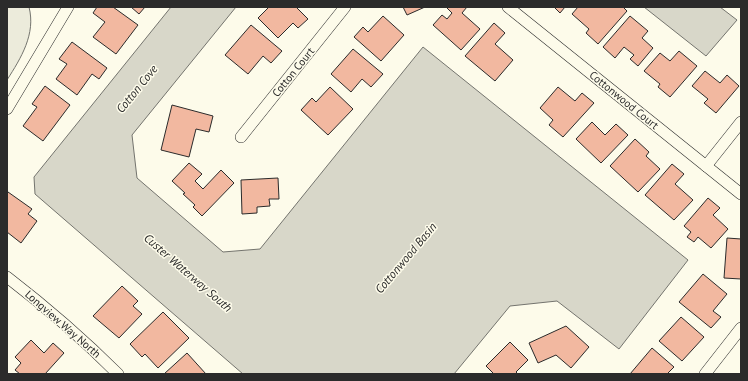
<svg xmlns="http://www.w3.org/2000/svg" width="748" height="381" viewBox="0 0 748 381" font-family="'PT Sans',sans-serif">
<rect width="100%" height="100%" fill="#fdfbea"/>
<!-- green -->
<path fill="#ecebdb" stroke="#74746e" d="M 7,7 L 29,7 C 36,34 21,58 7,80 Z"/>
<!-- water -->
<g fill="#d8d7c9" stroke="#74746e">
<path d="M 171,7 L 236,7 L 132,135 L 137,178 L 223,252 L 260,249 L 423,47 L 688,260 L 619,349 L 557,301 L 510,306 L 454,374 L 243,374 L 35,194 L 34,177 Z"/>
<path d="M 644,7 L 720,7 L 737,20 L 706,56 Z"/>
</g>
<!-- building -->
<g fill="#f2b8a0" stroke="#2b2b2b">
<path d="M 97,7 L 113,7 L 138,25 L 116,54 L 93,37 L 105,22 L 93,13 Z"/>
<path d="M 131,7 L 145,7 L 139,14 Z"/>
<path d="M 269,7 L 296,7 L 308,19 L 298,28 L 293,23 L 278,38 L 258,18 Z"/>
<path d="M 403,7 L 425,7 L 407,15 Z"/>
<path d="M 446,7 L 467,7 L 462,13 L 480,29 L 461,50 L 433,25 L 442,15 L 447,19 L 452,13 Z"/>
<path d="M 554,7 L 565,7 L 560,13 Z"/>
<path d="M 578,7 L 623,7 L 627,11 L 598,44 L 586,33 L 589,29 L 572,14 Z"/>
<path d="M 383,16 L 404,35 L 381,61 L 354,37 L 363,27 L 368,32 Z"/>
<path d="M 630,16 L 648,31 L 642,38 L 653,48 L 638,66 L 630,59 L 634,55 L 624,47 L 615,58 L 603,47 Z"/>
<path d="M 494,23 L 505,33 L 495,44 L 513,60 L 495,81 L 465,56 Z"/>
<path d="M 251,25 L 282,51 L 271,63 L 263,56 L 248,74 L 225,55 Z"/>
<path d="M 72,42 L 107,68 L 99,79 L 92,74 L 77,95 L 56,79 L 67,64 L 59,59 Z"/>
<path d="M 353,49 L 383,74 L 371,87 L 362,79 L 351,92 L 331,74 Z"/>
<path d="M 679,51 L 697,66 L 670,97 L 658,87 L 660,84 L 644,71 L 660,53 L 670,61 Z"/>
<path d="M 705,71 L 720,83 L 727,75 L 739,86 L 716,113 L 704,103 L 708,99 L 692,86 Z"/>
<path d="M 45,86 L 70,105 L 43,141 L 23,126 L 37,107 L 32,104 Z"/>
<path d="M 330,87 L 353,109 L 328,135 L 301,110 L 312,98 L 316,102 Z"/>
<path d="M 558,87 L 575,101 L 582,93 L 594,103 L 563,137 L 549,125 L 553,120 L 540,108 Z"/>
<path d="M 172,105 L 213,116 L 209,132 L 196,129 L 189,157 L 161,150 Z"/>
<path d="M 592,122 L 605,135 L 616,124 L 628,135 L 601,163 L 576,139 Z"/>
<path d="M 635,139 L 649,152 L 646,156 L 660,169 L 638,192 L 610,166 Z"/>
<path d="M 189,163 L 202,174 L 195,181 L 203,189 L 221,170 L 234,183 L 202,216 L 193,207 L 195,205 L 183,194 L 185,193 L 172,181 Z"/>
<path d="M 672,164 L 684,174 L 675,184 L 693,200 L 674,220 L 645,195 Z"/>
<path d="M 278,178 L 279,199 L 269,199 L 270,206 L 257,207 L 257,213 L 242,214 L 241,180 Z"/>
<path d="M 8,192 L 32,209 L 28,214 L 37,221 L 21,243 L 7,232 L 7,194 Z"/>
<path d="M 708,198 L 720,208 L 713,215 L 728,229 L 711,248 L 698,237 L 694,242 L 687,237 L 691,232 L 684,226 Z"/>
<path d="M 727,238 L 741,239 L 741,279 L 724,278 Z"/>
<path d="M 703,274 L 727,294 L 713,311 L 721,317 L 711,328 L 679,302 Z"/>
<path d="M 122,286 L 138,301 L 133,306 L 142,314 L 119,338 L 93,316 Z"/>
<path d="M 163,312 L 189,338 L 158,368 L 145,354 L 142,357 L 130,344 Z"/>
<path d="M 681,317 L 704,337 L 682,361 L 659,341 Z"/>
<path d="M 566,326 L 589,347 L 571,368 L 556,355 L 538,363 L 529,343 Z"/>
<path d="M 31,340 L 44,353 L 53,343 L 64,353 L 45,374 L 20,374 L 15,370 L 21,363 L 15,357 Z"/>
<path d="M 510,342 L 528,360 L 516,372 L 518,374 L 494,374 L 486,366 Z"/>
<path d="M 652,348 L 674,367 L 667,374 L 630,374 Z"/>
<path d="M 187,353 L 206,374 L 164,374 Z"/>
</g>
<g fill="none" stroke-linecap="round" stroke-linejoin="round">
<defs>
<g id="minor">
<path d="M 508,7 L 741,194"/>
<path d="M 7,109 L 68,7"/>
<path d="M 241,137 L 345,7"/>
<path d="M 706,166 L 741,122"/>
<path d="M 7,277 C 46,307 83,339 118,374"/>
<path d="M 705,374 L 741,328"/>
</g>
</defs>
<!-- minor casing -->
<use href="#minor" stroke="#2b2b2b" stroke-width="12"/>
<!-- minor -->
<use href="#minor" stroke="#fdfbea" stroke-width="11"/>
</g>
<g text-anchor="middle" stroke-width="3" stroke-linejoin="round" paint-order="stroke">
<!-- street labels -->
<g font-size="11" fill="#2b2b2b" stroke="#fdfbea">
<text transform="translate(293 72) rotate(-51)" y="4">Cotton Court</text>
<text transform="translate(624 100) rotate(39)" y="4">Cottonwood Court</text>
<text transform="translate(63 324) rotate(41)" y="4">Longview Way North</text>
</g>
<!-- water labels -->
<g font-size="12" font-style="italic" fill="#2b2b2b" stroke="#fdfbea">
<text transform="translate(137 89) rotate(-51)" y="4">Cotton Cove</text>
<text transform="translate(406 258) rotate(-50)" y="4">Cottonwood Basin</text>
<text transform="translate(188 273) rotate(41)" y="4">Custer Waterway South</text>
</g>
</g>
<!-- border -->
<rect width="748" height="381" fill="none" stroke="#2b2b2b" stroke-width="16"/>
</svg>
